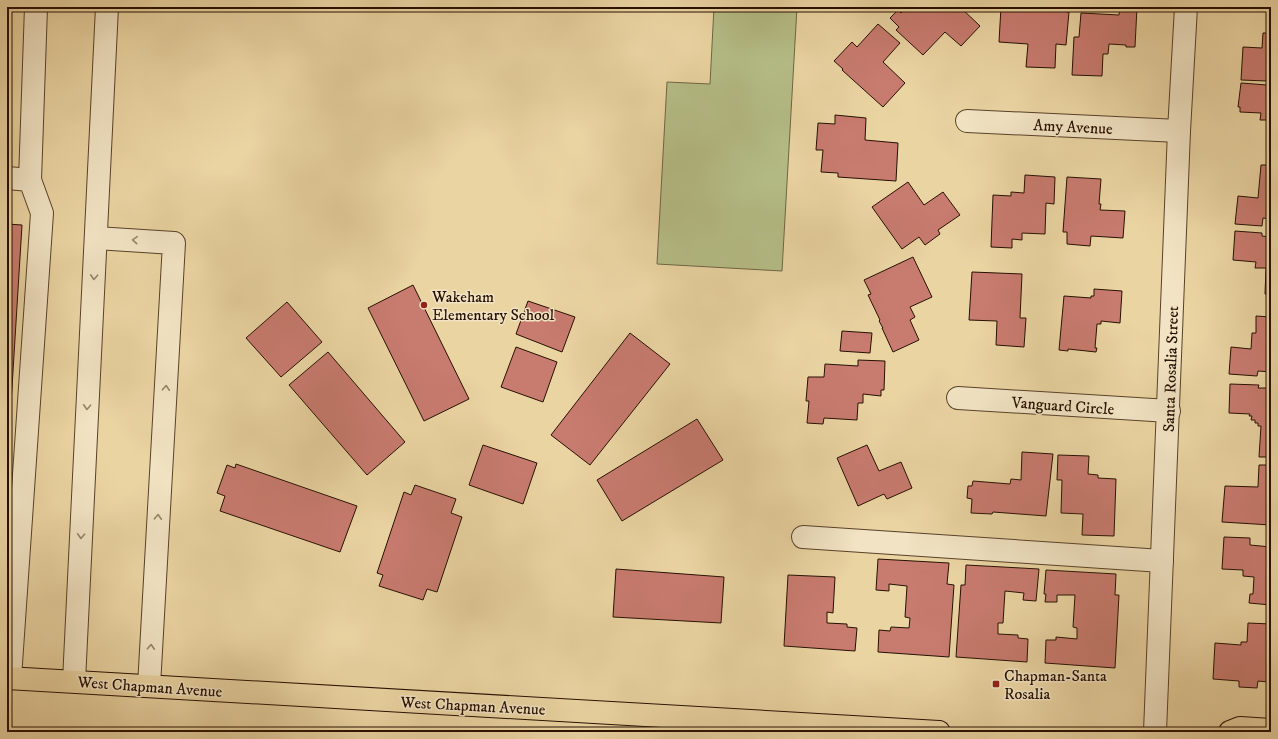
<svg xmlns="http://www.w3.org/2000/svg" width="1278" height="739" viewBox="0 0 1278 739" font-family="'IM FELL DW Pica',serif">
<rect width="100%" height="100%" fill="#ead4a2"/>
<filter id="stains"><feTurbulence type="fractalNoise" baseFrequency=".005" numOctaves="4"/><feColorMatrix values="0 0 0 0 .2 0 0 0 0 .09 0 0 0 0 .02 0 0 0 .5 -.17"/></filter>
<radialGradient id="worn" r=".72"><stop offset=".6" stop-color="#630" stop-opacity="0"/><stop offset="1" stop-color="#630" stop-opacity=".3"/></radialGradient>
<!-- green -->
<path fill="#b5bd86" stroke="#6e6644" d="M 714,7 L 797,7 L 782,271 L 657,264 L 667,82 L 710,84 Z"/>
<!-- building -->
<g fill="#c87b6f" stroke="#271001">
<path d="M 906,7 L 951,7 L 955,11 L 960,7 L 980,26 L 961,46 L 945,32 L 923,55 L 896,30 L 899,27 L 890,18 L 898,10 L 901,13 Z"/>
<path d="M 1001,7 L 1032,9 L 1033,7 L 1051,7 L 1051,10 L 1069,12 L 1066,45 L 1056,44 L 1055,68 L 1026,67 L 1028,44 L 999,42 Z"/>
<path d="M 1120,7 L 1137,7 L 1135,47 L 1126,47 L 1126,45 L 1109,44 L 1108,54 L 1103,54 L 1102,76 L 1072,75 L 1074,37 L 1079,37 L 1081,13 L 1119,15 Z"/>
<path d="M 1268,15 L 1271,15 L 1271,72 L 1268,72 L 1267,81 L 1241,80 L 1243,47 L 1262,48 L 1263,33 L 1267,33 Z"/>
<path d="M 878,24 L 900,43 L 883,62 L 905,83 L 883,107 L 842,70 L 843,69 L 834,61 L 852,42 L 857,47 Z"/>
<path d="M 1241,83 L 1267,85 L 1267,88 L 1271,88 L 1271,120 L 1260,120 L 1261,113 L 1240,112 L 1240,107 L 1238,107 Z"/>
<path d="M 835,115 L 866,118 L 865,140 L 898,143 L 896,181 L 838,177 L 838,173 L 821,172 L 823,150 L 816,150 L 818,123 L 835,124 Z"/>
<path d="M 1261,165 L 1271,165 L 1271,219 L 1263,218 L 1262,226 L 1235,224 L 1238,196 L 1258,198 Z"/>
<path d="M 1025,175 L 1055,177 L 1054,204 L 1046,203 L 1045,234 L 1022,233 L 1022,240 L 1012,239 L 1012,248 L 991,247 L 993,195 L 1011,196 L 1011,192 L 1024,193 Z"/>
<path d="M 1067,177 L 1101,179 L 1099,204 L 1101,204 L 1100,210 L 1125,211 L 1123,238 L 1091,236 L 1090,246 L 1067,244 L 1067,232 L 1063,232 Z"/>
<path d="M 908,182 L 924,205 L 943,192 L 960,215 L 938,230 L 940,234 L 925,245 L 919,237 L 902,249 L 872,207 Z"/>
<path d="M 7,224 L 22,225 L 7,469 Z"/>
<path d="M 1235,231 L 1262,233 L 1262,236 L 1271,237 L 1271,294 L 1265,294 L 1266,268 L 1255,268 L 1256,262 L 1233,260 Z"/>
<path d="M 913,257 L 932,297 L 910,307 L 915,317 L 910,320 L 919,340 L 893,352 L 882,328 L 883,328 L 879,321 L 880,320 L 868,295 L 871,294 L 864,280 Z"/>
<path d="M 972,272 L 1022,274 L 1020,318 L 1026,318 L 1024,347 L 996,345 L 997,321 L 969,320 Z"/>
<path d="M 413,285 L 469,399 L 424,421 L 368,308 Z"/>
<path d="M 1094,289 L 1122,291 L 1120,323 L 1101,321 L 1101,324 L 1097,324 L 1095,348 L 1097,348 L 1096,352 L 1068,349 L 1068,351 L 1059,350 L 1064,296 L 1091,298 L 1091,296 L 1094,296 Z"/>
<path d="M 528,301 L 575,317 L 562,352 L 516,334 Z"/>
<path d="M 287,302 L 322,342 L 281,377 L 246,338 Z"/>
<path d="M 1256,316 L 1271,317 L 1271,372 L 1258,371 L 1257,376 L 1229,374 L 1231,347 L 1251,349 L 1252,333 L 1256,333 Z"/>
<path d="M 842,331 L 872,333 L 870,353 L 840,351 Z"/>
<path d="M 630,333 L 670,364 L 590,465 L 551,435 Z"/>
<path d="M 516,347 L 557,362 L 543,402 L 501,387 Z"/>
<path d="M 328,352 L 405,442 L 367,475 L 289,385 Z"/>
<path d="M 858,360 L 885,361 L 884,390 L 881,390 L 881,396 L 863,394 L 863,403 L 858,403 L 857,420 L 824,418 L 823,424 L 807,423 L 809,401 L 806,401 L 808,377 L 824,377 L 825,364 L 858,366 Z"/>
<path d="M 1230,384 L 1259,385 L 1258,388 L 1271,388 L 1271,457 L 1259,457 L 1261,426 L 1258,426 L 1258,423 L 1255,423 L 1255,420 L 1251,420 L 1252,416 L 1249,416 L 1250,414 L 1229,413 Z"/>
<path d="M 697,419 L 723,460 L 622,521 L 597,480 Z"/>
<path d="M 483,445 L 537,463 L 523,504 L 469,485 Z"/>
<path d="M 867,445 L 879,471 L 901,462 L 912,488 L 887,499 L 884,494 L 858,506 L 837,458 Z"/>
<path d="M 1022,452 L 1053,454 L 1046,516 L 993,512 L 992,514 L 971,513 L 972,499 L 967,498 L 968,486 L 972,486 L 973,481 L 1010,484 L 1011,479 L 1021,480 Z"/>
<path d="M 1058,455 L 1089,456 L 1088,474 L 1098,475 L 1098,478 L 1116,479 L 1114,536 L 1082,535 L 1083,514 L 1061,513 L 1062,480 L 1057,480 Z"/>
<path d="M 236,464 L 357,506 L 340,552 L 220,511 L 225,496 L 217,493 L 227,465 L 235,468 Z"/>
<path d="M 1259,465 L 1271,465 L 1271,525 L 1222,522 L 1225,486 L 1258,487 Z"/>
<path d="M 415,485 L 456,499 L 451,513 L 462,517 L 437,592 L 427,589 L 423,600 L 379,586 L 383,575 L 377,573 L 404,492 L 411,495 Z"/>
<path d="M 1224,537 L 1250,538 L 1250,545 L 1271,547 L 1271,605 L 1249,603 L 1250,594 L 1253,594 L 1254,577 L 1243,576 L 1243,570 L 1222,569 Z"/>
<path d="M 878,559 L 949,563 L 947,584 L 954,585 L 949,657 L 878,652 L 879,630 L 890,631 L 891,627 L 909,628 L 910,618 L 905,617 L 907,586 L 889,584 L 889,591 L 876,590 Z"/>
<path d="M 966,565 L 1039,569 L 1036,601 L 1023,600 L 1024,593 L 1005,591 L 1003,623 L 998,623 L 998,634 L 1018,635 L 1018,638 L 1028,639 L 1027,662 L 956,657 L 961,585 L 965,585 Z"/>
<path d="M 616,569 L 724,577 L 721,623 L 613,617 Z"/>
<path d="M 1046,570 L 1116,574 L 1115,595 L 1119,595 L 1115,668 L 1045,663 L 1046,640 L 1056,640 L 1056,637 L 1077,639 L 1077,628 L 1073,627 L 1075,595 L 1057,595 L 1057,602 L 1045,602 L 1046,594 L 1044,594 Z"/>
<path d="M 788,575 L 835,577 L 833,613 L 827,612 L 827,623 L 847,624 L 847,627 L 857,628 L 855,651 L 784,646 Z"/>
<path d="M 1248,623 L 1271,624 L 1271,681 L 1267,680 L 1268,682 L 1258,681 L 1257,688 L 1239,687 L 1239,681 L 1213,679 L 1215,643 L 1241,645 L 1241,642 L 1247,642 Z"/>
</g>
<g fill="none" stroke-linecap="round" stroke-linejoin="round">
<defs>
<g id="minor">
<path d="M 967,121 L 1179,131"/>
<path d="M 7,178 L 30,180 L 42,213 L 10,678"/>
<path d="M 30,180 L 36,7"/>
<path d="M 96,238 L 174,243 L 149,686"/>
<path d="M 958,398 L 1169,411"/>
<path d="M 803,537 L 1162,561"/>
<path d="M 74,681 L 107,7"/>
<path d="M 1155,732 L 1179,131 L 1186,7"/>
</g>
<g id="major">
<path d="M 7,678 L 939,732"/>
<path d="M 1230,732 L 1240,728 L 1271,730"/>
</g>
</defs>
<!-- minor casing -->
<use href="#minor" stroke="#584129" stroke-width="24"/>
<!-- major casing -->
<use href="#major" stroke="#271001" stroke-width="24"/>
<!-- minor -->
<use href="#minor" stroke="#f1e3c3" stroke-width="22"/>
<!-- major -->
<use href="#major" stroke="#ead4a2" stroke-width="22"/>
</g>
<!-- one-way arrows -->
<defs><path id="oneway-chevron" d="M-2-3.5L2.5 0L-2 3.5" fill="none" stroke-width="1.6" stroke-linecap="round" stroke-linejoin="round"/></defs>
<g stroke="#96846c">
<use href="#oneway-chevron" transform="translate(135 240) rotate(-176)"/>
<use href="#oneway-chevron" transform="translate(94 277) rotate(93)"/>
<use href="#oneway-chevron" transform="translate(166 388) rotate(-87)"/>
<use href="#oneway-chevron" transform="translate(87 407) rotate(93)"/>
<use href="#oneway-chevron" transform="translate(158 517) rotate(-87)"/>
<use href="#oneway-chevron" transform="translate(81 536) rotate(93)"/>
<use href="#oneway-chevron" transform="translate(151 647) rotate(-87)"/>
</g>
<!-- markers -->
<g fill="#8f2418" stroke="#f1e3c3" stroke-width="1.5">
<circle cx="424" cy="305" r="4"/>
<rect x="992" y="680" width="8" height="8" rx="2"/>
</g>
<g text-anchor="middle" stroke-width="3" stroke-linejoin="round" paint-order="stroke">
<!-- street labels -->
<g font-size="16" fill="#271001" stroke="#f1e3c3">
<text transform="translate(1073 126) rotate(3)" y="6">Amy Avenue</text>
<text transform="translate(1170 369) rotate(-88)" y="6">Santa Rosalia Street</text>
<text transform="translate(1063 405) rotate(4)" y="6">Vanguard Circle</text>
<text transform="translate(150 686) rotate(4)" y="6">West Chapman Avenue</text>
<text transform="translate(473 705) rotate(3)" y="6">West Chapman Avenue</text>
</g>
<!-- poi labels -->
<g font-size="16" fill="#271001" stroke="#f1e3c3" text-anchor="start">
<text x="432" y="302">Wakeham<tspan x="432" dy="18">Elementary School</tspan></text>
<text x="1004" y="681">Chapman-Santa<tspan x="1004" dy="18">Rosalia</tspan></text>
</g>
</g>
<!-- margin -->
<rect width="1278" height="739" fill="none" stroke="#ead4a2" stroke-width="24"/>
<rect x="8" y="8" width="1262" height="723" fill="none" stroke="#271001" stroke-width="2"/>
<rect x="12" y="12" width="1254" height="715" fill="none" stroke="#271001"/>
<rect width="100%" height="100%" filter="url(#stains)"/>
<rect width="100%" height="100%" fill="url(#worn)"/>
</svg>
